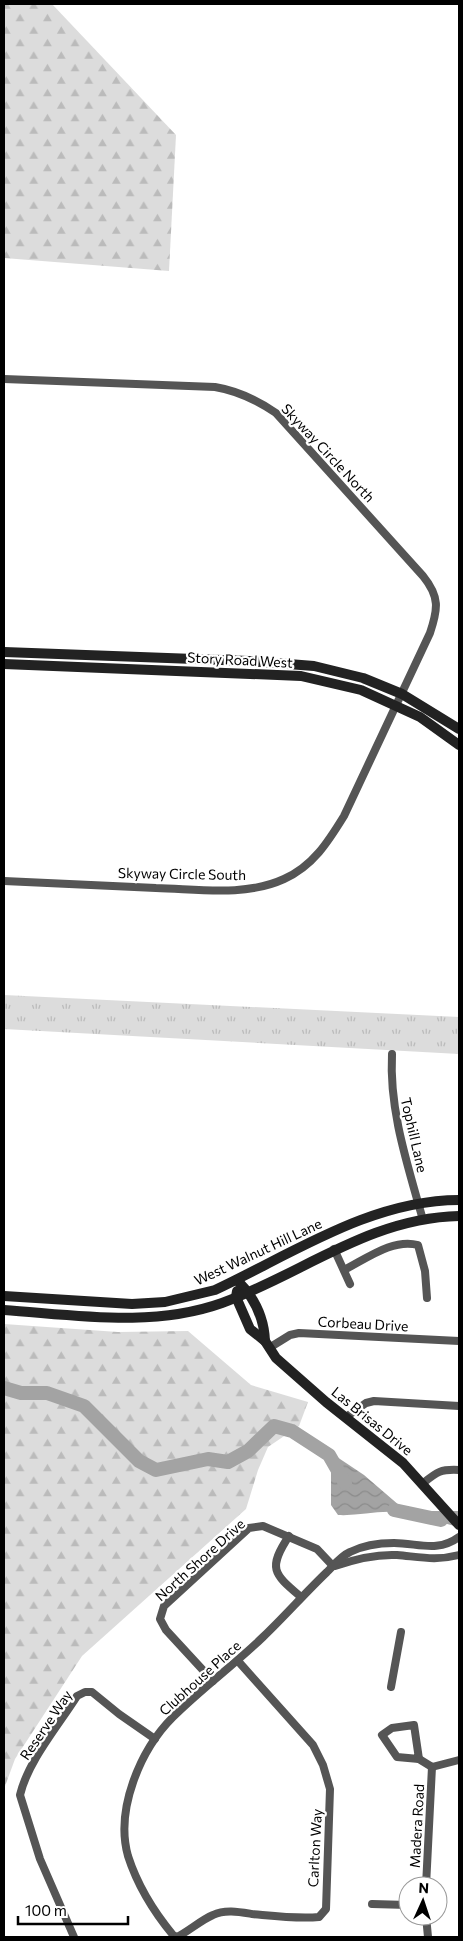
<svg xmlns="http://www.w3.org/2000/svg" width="463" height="1941" viewBox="0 0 463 1941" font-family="Commissioner,sans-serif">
<defs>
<pattern id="grass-tufts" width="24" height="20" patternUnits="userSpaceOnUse" patternTransform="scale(1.25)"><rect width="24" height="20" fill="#dcdcdc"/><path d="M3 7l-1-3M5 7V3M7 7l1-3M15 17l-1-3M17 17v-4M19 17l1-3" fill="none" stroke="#bbb"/></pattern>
<pattern id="forest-firs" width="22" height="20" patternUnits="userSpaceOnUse" patternTransform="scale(1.25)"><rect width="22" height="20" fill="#dcdcdc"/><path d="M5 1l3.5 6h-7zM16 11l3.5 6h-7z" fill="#bbb"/></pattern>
<pattern id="water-waves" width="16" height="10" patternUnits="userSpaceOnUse" patternTransform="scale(1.25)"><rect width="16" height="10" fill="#a3a3a3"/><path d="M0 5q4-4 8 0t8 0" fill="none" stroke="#8b8b8b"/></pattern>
</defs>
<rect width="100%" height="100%" fill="#fff"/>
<!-- grass -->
<path fill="url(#grass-tufts)" d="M 4,995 L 459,1017 L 459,1054 L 4,1029 Z"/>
<!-- forest -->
<g fill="url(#forest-firs)">
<path d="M 4,4 L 52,4 L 176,135 L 169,271 L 4,258 Z"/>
<path d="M 4,1324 L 118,1332 L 188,1331 L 251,1385 L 308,1402 L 299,1426 L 268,1447 L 258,1470 L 246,1509 L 82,1656 L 15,1759 L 4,1789 Z"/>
</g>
<!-- water -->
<path fill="url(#water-waves)" d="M 313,1441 L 364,1475 L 400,1506 L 428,1511 L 459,1511 L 459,1527 C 437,1522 417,1514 394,1512 C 375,1511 357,1516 338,1515 L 331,1505 L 331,1468 L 342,1466 L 309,1448 Z"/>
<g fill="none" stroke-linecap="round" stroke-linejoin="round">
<!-- river -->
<g stroke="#a3a3a3" stroke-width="14">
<path d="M 4,1388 L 21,1393 L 47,1393 L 84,1406 L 139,1461 L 156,1470 L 208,1459 L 228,1462 L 248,1451 L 274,1426 L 292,1431 L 329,1455 L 345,1483"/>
<path d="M 394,1510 L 441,1520"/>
</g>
<!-- street -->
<g stroke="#555" stroke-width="8">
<path d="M 4,379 L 215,387 C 239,391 257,400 276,413 L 423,576 C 440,597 438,609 430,633 L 344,816 C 328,842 313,866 284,879 C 245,897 198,889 156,888 C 105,886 55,883 4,881"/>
<path d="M 392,1054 C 389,1111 408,1166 423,1220"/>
<path d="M 334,1249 L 350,1284"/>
<path d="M 344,1270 C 366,1259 393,1238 418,1245 L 425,1271 L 427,1298"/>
<path d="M 269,1348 L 290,1335 L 299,1333 L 459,1341"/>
<path d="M 346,1417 L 366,1403 L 374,1401 L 459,1406"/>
<path d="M 422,1484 C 437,1472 440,1469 459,1470"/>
<path d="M 289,1536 C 267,1569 274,1574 301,1597"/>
<path d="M 335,1566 C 355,1559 376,1554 397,1555 C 420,1557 436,1561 459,1555"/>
<path d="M 213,1681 L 166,1630 L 160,1619 L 164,1606 L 249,1528 L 263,1526 L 317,1549 L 333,1566"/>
<path d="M 391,1687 L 401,1632"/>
<path d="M 414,1725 L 419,1759 L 397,1757 L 382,1735 L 392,1728 Z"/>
<path d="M 419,1759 L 432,1767 L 459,1760"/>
<path d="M 426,1886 L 432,1767"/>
<path d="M 372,1904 L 408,1905"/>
<path d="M 426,1916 L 428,1937"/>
<path d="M 74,1937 L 40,1859 L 20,1795 C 28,1761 58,1726 77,1696 L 85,1692 L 92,1692 L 119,1714 L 155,1739"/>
<path d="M 177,1937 L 173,1935 C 154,1912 137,1884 128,1856 C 115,1810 140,1750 173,1717 C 201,1689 234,1665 263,1637 C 285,1616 305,1593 327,1572 C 334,1565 341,1556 350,1552 C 364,1545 378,1543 394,1543 C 418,1543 437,1553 459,1537"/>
<path d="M 177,1937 C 189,1931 201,1920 213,1915 C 225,1909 240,1912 252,1914 C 274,1916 297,1919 319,1917 L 326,1909 L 330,1789 L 323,1765 L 313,1745 L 238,1661"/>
</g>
<!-- secondary -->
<g stroke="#222" stroke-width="10">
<path d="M 4,652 L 249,661 L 314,666 L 363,678 L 402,694 L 459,729"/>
<path d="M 4,664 L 301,676 L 361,690 L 420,717 L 459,745"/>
<path d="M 237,1280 C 253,1296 264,1317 265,1341"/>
<path d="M 237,1291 L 236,1297 L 250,1329 L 265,1341 L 276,1358 L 326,1402 L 403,1463 L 459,1525"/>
<path d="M 4,1296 L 132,1304 L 165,1302 L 215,1290 C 292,1254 371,1200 459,1200"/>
<path d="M 4,1310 C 76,1315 152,1328 222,1303 C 302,1274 369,1218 459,1216"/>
</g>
</g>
<g text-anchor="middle" stroke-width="4.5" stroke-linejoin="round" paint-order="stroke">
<!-- street labels -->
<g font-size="14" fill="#000" stroke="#fff">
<text transform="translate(328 453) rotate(47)" y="5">Skyway Circle North</text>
<text transform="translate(240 660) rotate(3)" y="5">Story Road West</text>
<text transform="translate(182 874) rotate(1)" y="5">Skyway Circle South</text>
<text transform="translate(414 1135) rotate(77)" y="5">Tophill Lane</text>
<text transform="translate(258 1252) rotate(-25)" y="5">West Walnut Hill Lane</text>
<text transform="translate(363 1324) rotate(3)" y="5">Corbeau Drive</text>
<text transform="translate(372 1421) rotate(39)" y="5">Las Brisas Drive</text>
<text transform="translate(200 1560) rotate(-42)" y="5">North Shore Drive</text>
<text transform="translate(200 1678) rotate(-42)" y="5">Clubhouse Place</text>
<text transform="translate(46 1725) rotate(-56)" y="5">Reserve Way</text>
<text transform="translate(417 1826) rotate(-87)" y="5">Madera Road</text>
<text transform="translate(315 1848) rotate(-87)" y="5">Carlton Way</text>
</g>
</g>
<!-- border -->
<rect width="463" height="1941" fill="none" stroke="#000000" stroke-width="10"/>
<!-- north arrow -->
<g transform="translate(423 1901) rotate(3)"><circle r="24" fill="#ffffff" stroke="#999999"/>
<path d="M0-4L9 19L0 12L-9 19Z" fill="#000000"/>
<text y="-8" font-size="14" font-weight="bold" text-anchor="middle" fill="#000000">N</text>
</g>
<!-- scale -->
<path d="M18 1916v8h110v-8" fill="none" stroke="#000000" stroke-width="2.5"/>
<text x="25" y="1916" font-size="15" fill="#000000" stroke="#ffffff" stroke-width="4" paint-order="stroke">100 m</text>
</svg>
